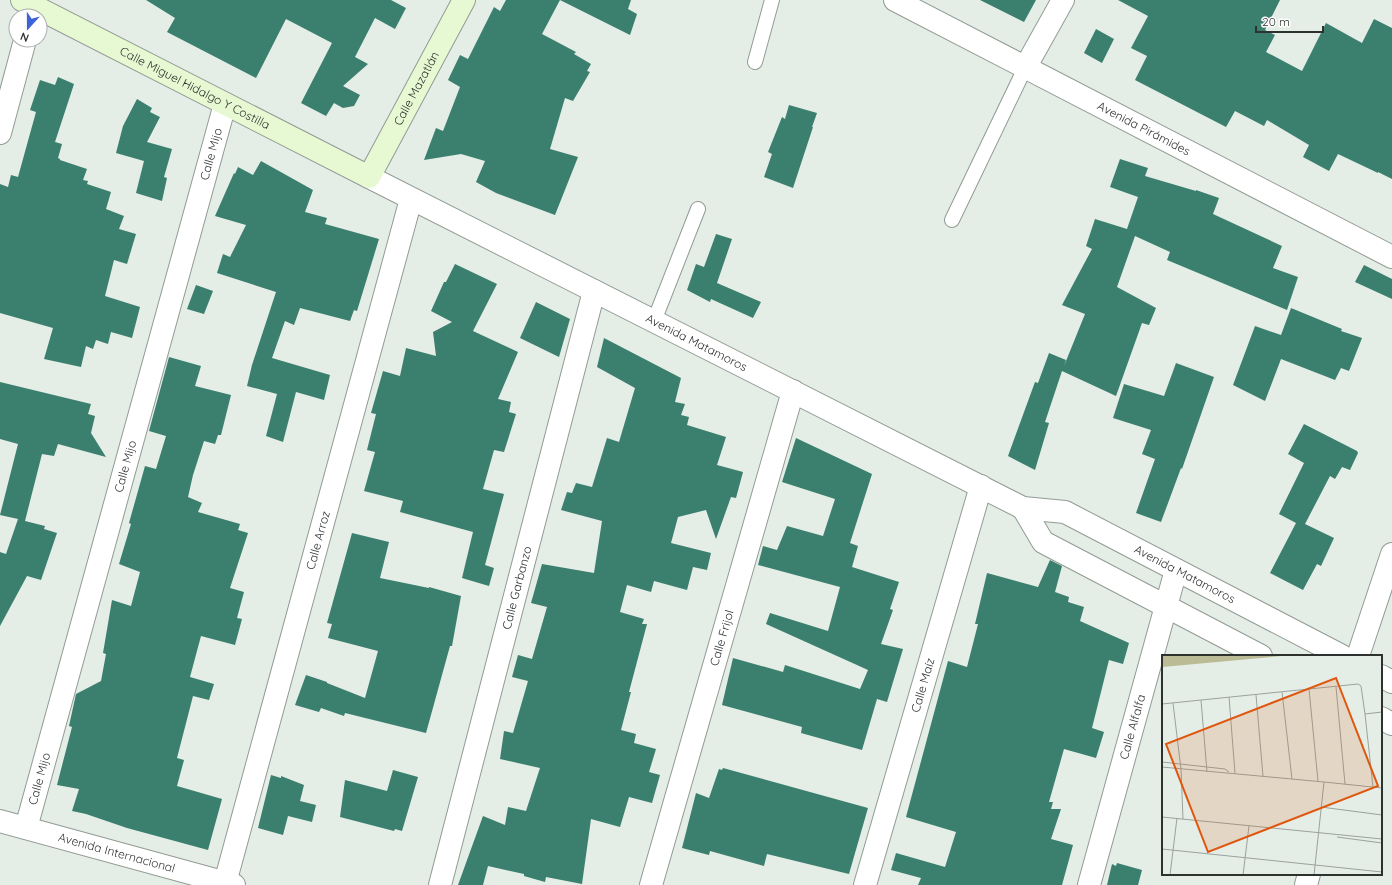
<svg xmlns="http://www.w3.org/2000/svg" width="1392" height="885" viewBox="0 0 1392 885" font-family="Quicksand,sans-serif">
<rect width="100%" height="100%" fill="#e4ede6"/>
<!-- building -->
<g fill="#3b7f6e">
<path d="M 146,0 L 391,0 L 406,8 L 395,29 L 375,18 L 355,57 L 368,64 L 343,86 L 360,95 L 354,106 L 343,108 L 334,103 L 326,116 L 301,103 L 332,43 L 286,19 L 256,78 L 167,32 L 175,18 Z"/>
<path d="M 506,0 L 560,0 L 542,34 L 576,52 L 574,54 L 591,64 L 587,71 L 590,72 L 573,101 L 565,98 L 550,149 L 578,157 L 555,215 L 496,193 L 476,182 L 485,161 L 461,154 L 424,160 L 436,128 L 443,131 L 460,87 L 448,80 L 460,55 L 468,59 L 494,7 L 500,11 Z"/>
<path d="M 560,0 L 631,0 L 628,9 L 637,14 L 630,35 Z"/>
<path d="M 980,0 L 1036,0 L 1024,22 Z"/>
<path d="M 1118,0 L 1280,0 L 1265,30 L 1275,35 L 1266,52 L 1302,71 L 1326,23 L 1362,43 L 1374,19 L 1392,28 L 1392,179 L 1378,172 L 1378,173 L 1338,154 L 1329,171 L 1303,157 L 1309,145 L 1267,120 L 1264,126 L 1235,111 L 1226,127 L 1135,80 L 1147,56 L 1131,48 L 1148,16 Z"/>
<path d="M 1096,29 L 1114,39 L 1102,63 L 1084,53 Z"/>
<path d="M 58,77 L 74,84 L 55,142 L 62,144 L 58,158 L 60,159 L 60,160 L 87,169 L 83,180 L 88,181 L 87,184 L 111,192 L 106,209 L 124,216 L 119,229 L 136,234 L 127,264 L 114,260 L 105,296 L 140,307 L 132,338 L 111,332 L 108,344 L 96,340 L 93,349 L 86,346 L 81,367 L 44,359 L 53,328 L 0,313 L 0,184 L 8,187 L 11,175 L 18,177 L 36,112 L 30,110 L 40,80 L 55,85 Z"/>
<path d="M 137,99 L 152,108 L 150,112 L 160,117 L 147,142 L 172,149 L 164,177 L 167,178 L 162,201 L 136,193 L 144,161 L 116,153 L 123,126 Z"/>
<path d="M 789,105 L 817,113 L 812,127 L 813,127 L 793,188 L 764,177 L 772,154 L 768,152 L 782,117 L 785,119 Z"/>
<path d="M 1120,159 L 1148,168 L 1145,176 L 1196,191 L 1196,190 L 1219,198 L 1213,214 L 1282,246 L 1273,268 L 1298,277 L 1287,310 L 1167,260 L 1170,252 L 1135,236 L 1117,287 L 1156,308 L 1149,325 L 1142,323 L 1116,396 L 1062,371 L 1045,422 L 1049,423 L 1035,470 L 1008,456 L 1035,382 L 1038,383 L 1049,353 L 1066,360 L 1064,366 L 1085,314 L 1062,305 L 1092,249 L 1086,246 L 1095,219 L 1127,229 L 1138,197 L 1110,187 Z"/>
<path d="M 261,161 L 313,190 L 305,212 L 327,218 L 325,224 L 379,239 L 357,311 L 354,310 L 350,321 L 300,308 L 294,325 L 285,321 L 272,358 L 330,375 L 324,400 L 296,392 L 283,442 L 266,436 L 277,394 L 247,386 L 252,365 L 276,292 L 217,273 L 223,254 L 230,257 L 246,225 L 215,216 L 234,173 L 235,174 L 238,167 L 253,175 Z"/>
<path d="M 716,234 L 732,239 L 717,283 L 761,302 L 753,318 L 711,299 L 710,302 L 687,290 L 696,264 L 704,267 Z"/>
<path d="M 455,264 L 497,284 L 473,331 L 518,352 L 498,399 L 511,402 L 509,412 L 516,414 L 504,452 L 494,450 L 483,489 L 504,494 L 485,565 L 494,568 L 489,586 L 462,578 L 473,532 L 400,512 L 403,501 L 364,491 L 375,452 L 367,450 L 376,414 L 371,413 L 383,371 L 400,376 L 406,348 L 436,356 L 433,332 L 452,322 L 431,311 L 444,282 L 446,282 Z"/>
<path d="M 1364,265 L 1392,279 L 1392,299 L 1355,282 Z"/>
<path d="M 196,285 L 213,291 L 204,314 L 187,309 Z"/>
<path d="M 536,302 L 570,319 L 559,357 L 520,338 Z"/>
<path d="M 1291,308 L 1342,329 L 1341,331 L 1362,338 L 1349,371 L 1341,368 L 1335,380 L 1281,359 L 1265,401 L 1233,385 L 1255,326 L 1281,335 Z"/>
<path d="M 604,338 L 681,378 L 675,402 L 685,404 L 681,415 L 689,417 L 687,425 L 726,437 L 717,465 L 743,472 L 736,498 L 731,497 L 716,539 L 706,510 L 678,517 L 671,543 L 711,553 L 707,570 L 693,567 L 687,590 L 654,581 L 651,592 L 627,585 L 620,612 L 644,619 L 642,624 L 647,624 L 629,692 L 631,692 L 621,730 L 636,734 L 634,743 L 656,749 L 649,772 L 660,775 L 652,803 L 629,797 L 620,827 L 591,819 L 582,884 L 546,877 L 545,882 L 524,876 L 524,874 L 488,866 L 483,885 L 458,885 L 483,816 L 505,825 L 508,807 L 526,811 L 540,768 L 500,759 L 504,731 L 513,733 L 528,681 L 512,677 L 518,655 L 532,659 L 547,607 L 531,603 L 542,564 L 594,573 L 602,521 L 561,510 L 567,492 L 572,493 L 576,483 L 592,487 L 607,438 L 619,442 L 635,388 L 597,367 Z"/>
<path d="M 169,357 L 201,366 L 195,386 L 231,395 L 221,435 L 218,435 L 215,444 L 204,441 L 193,475 L 188,497 L 202,503 L 198,512 L 240,524 L 238,530 L 248,533 L 230,588 L 244,592 L 237,618 L 242,619 L 235,645 L 201,636 L 190,677 L 214,684 L 209,700 L 193,696 L 177,758 L 184,760 L 177,786 L 222,799 L 208,850 L 127,828 L 86,814 L 72,811 L 79,789 L 57,785 L 72,727 L 69,726 L 76,694 L 101,681 L 106,654 L 103,653 L 112,600 L 131,606 L 140,572 L 119,564 L 131,524 L 129,523 L 145,466 L 156,469 L 166,436 L 149,431 Z"/>
<path d="M 1176,363 L 1214,377 L 1182,469 L 1181,468 L 1161,522 L 1136,513 L 1155,459 L 1142,454 L 1151,430 L 1113,418 L 1124,384 L 1164,396 Z"/>
<path d="M 0,382 L 91,404 L 88,414 L 95,416 L 91,433 L 106,457 L 58,444 L 54,456 L 42,454 L 25,521 L 45,526 L 44,529 L 57,533 L 41,580 L 27,576 L 0,626 L 0,552 L 6,554 L 18,519 L 0,515 L 18,444 L 0,439 Z"/>
<path d="M 1304,424 L 1357,451 L 1358,453 L 1350,470 L 1342,467 L 1335,479 L 1330,476 L 1305,524 L 1334,538 L 1321,566 L 1317,564 L 1303,590 L 1270,573 L 1296,523 L 1279,514 L 1304,463 L 1288,454 Z"/>
<path d="M 796,438 L 872,474 L 850,543 L 858,546 L 852,567 L 899,582 L 890,609 L 893,610 L 881,644 L 903,649 L 887,702 L 877,699 L 862,750 L 801,733 L 802,727 L 722,705 L 733,658 L 783,672 L 785,665 L 860,689 L 868,670 L 766,624 L 770,613 L 828,631 L 840,587 L 758,565 L 763,546 L 777,550 L 787,526 L 823,536 L 835,499 L 782,482 Z"/>
<path d="M 352,533 L 389,542 L 380,578 L 429,588 L 429,587 L 461,596 L 452,646 L 450,646 L 426,733 L 345,713 L 344,716 L 321,708 L 319,712 L 295,705 L 306,675 L 327,682 L 327,683 L 365,698 L 378,651 L 328,638 L 332,624 L 327,623 Z"/>
<path d="M 1050,560 L 1062,566 L 1055,592 L 1069,597 L 1068,602 L 1084,607 L 1080,621 L 1129,643 L 1123,664 L 1109,660 L 1092,728 L 1104,732 L 1096,758 L 1064,749 L 1049,802 L 1053,802 L 1051,809 L 1061,809 L 1051,839 L 1073,845 L 1062,885 L 918,885 L 921,878 L 891,870 L 896,853 L 945,867 L 956,832 L 906,817 L 948,661 L 967,667 L 978,624 L 975,624 L 987,573 L 1038,587 Z"/>
<path d="M 723,768 L 868,808 L 849,874 L 767,854 L 764,866 L 710,851 L 709,855 L 682,848 L 696,793 L 709,798 L 719,769 L 722,770 Z"/>
<path d="M 393,770 L 418,777 L 402,831 L 395,829 L 394,831 L 340,817 L 345,780 L 387,791 Z"/>
<path d="M 271,775 L 281,778 L 281,776 L 304,785 L 300,801 L 316,805 L 312,822 L 288,816 L 283,835 L 258,828 Z"/>
<path d="M 1117,863 L 1142,870 L 1138,885 L 1107,885 L 1112,864 L 1116,866 Z"/>
</g>
<g fill="none" stroke-linecap="round" stroke-linejoin="round">
<defs>
<g id="service">
<path d="M 755,62 L 772,0"/>
<path d="M 952,220 L 1025,68"/>
<path d="M 654,321 L 698,209"/>
</g>
<g id="minor">
<path id="s1" d="M 895,0 L 1392,257"/>
<path d="M 1025,68 L 1063,0"/>
<path d="M 0,133 L 25,40"/>
<path d="M 1358,656 L 1392,554"/>
<path id="s2" d="M 0,821 L 234,885"/>
<path id="s3" d="M 26,828 L 225,104"/>
<path id="s4" d="M 225,883 L 411,199"/>
<path id="s5" d="M 440,885 L 594,291"/>
<path id="s6" d="M 651,885 L 793,391"/>
<path id="s7" d="M 865,885 L 981,486"/>
<path id="s8" d="M 1089,885 L 1176,570"/>
<path d="M 1306,885 L 1309,874"/>
</g>
<g id="tertiary">
<path id="s9" d="M 369,177 L 1023,508 L 1065,512 L 1342,656"/>
<path d="M 1023,508 L 1043,542 L 1261,656"/>
<path d="M 1381,676 L 1392,682"/>
<path d="M 1381,718 L 1392,724"/>
</g>
<g id="secondary">
<path id="s10" d="M 22,0 L 369,177 L 464,0"/>
</g>
</defs>
<!-- service casing -->
<use href="#service" stroke="#929b94" stroke-width="16"/>
<!-- minor casing -->
<use href="#minor" stroke="#929b94" stroke-width="24"/>
<!-- tertiary casing -->
<use href="#tertiary" stroke="#929b94" stroke-width="24"/>
<!-- secondary casing -->
<use href="#secondary" stroke="#929b94" stroke-width="24"/>
<!-- service -->
<use href="#service" stroke="#fff" stroke-width="14"/>
<!-- minor -->
<use href="#minor" stroke="#fff" stroke-width="22"/>
<!-- tertiary -->
<use href="#tertiary" stroke="#fff" stroke-width="22"/>
<!-- secondary -->
<use href="#secondary" stroke="#e7f9d2" stroke-width="22"/>
</g>
<g text-anchor="middle" stroke-width="4" stroke-linejoin="round" paint-order="stroke">
<!-- street labels -->
<g font-size="12" fill="#2e322f" stroke="#fff">
<text dy="4" stroke="none"><textPath href="#s10" startOffset="194">Calle Miguel Hidalgo Y Costilla</textPath></text>
<text dy="4" stroke="none"><textPath href="#s10" startOffset="490">Calle Mazatlán</textPath></text>
<text dy="4" stroke="none"><textPath href="#s1" startOffset="280">Avenida Pirámides</textPath></text>
<text dy="4" stroke="none"><textPath href="#s3" startOffset="699">Calle Mijo</textPath></text>
<text dy="4" stroke="none"><textPath href="#s9" startOffset="367">Avenida Matamoros</textPath></text>
<text dy="4" stroke="none"><textPath href="#s3" startOffset="375">Calle Mijo</textPath></text>
<text dy="4" stroke="none"><textPath href="#s4" startOffset="355">Calle Arroz</textPath></text>
<text dy="4" stroke="none"><textPath href="#s9" startOffset="910">Avenida Matamoros</textPath></text>
<text dy="4" stroke="none"><textPath href="#s5" startOffset="307">Calle Garbanzo</textPath></text>
<text dy="4" stroke="none"><textPath href="#s6" startOffset="257">Calle Frijol</textPath></text>
<text dy="4" stroke="none"><textPath href="#s7" startOffset="208">Calle Maíz</textPath></text>
<text dy="4" stroke="none"><textPath href="#s8" startOffset="164">Calle Alfalfa</textPath></text>
<text dy="4" stroke="none"><textPath href="#s3" startOffset="51">Calle Mijo</textPath></text>
<text dy="4" stroke="none"><textPath href="#s2" startOffset="121">Avenida Internacional</textPath></text>
</g>
</g>
<!-- overview -->
<g transform="translate(1162 655)">
<rect width="220" height="220" fill="#e4ede6"/>
<path d="M 0,0 L 131,0 L 0,12 Z" fill="#bbbb95"/>
<path fill="none" stroke="#9ba29d" stroke-width="1" d="M 174,32 L 183,129M 147,34 L 156,126M 120,37 L 130,124M 94,40 L 101,121M 67,42 L 73,118M 39,45 L 45,117M 11,48 L 19,114 L 21,164M 0,49 L 196,29 L 199,31 L 203,59 L 211,132M 203,59 L 220,57M 0,107 L 63,114 L 67,117M 0,112 L 162,127M 159,152 L 220,160M 0,162 L 220,184M 175,182 L 220,188M 0,194 L 220,217M 8,220 L 15,163M 81,220 L 87,171M 152,220 L 162,127 L 220,133"/>
<path fill="#df570e" fill-opacity="0.15" stroke="#df570e" stroke-width="2" d="M 174,23 L 216,131 L 46,197 L 4,89 Z"/>
<rect width="220" height="220" fill="none" stroke="#2e322f" stroke-width="2"/>
</g>
<!-- north arrow -->
<g transform="translate(28 28) rotate(201)"><circle r="19" fill="#ffffff" stroke="#abadac"/>
<path d="M0-3L7 15L0 10L-7 15Z" fill="#3c64d6"/>
<text y="-6" font-size="11" font-weight="bold" text-anchor="middle" fill="#2e322f">N</text>
</g>
<!-- scale -->
<path d="M1256 26v6h67v-6" fill="none" stroke="#2e322f" stroke-width="2"/>
<text x="1262" y="26" font-size="12" fill="#2e322f" stroke="#ffffff" stroke-width="3" paint-order="stroke">20 m</text>
</svg>
